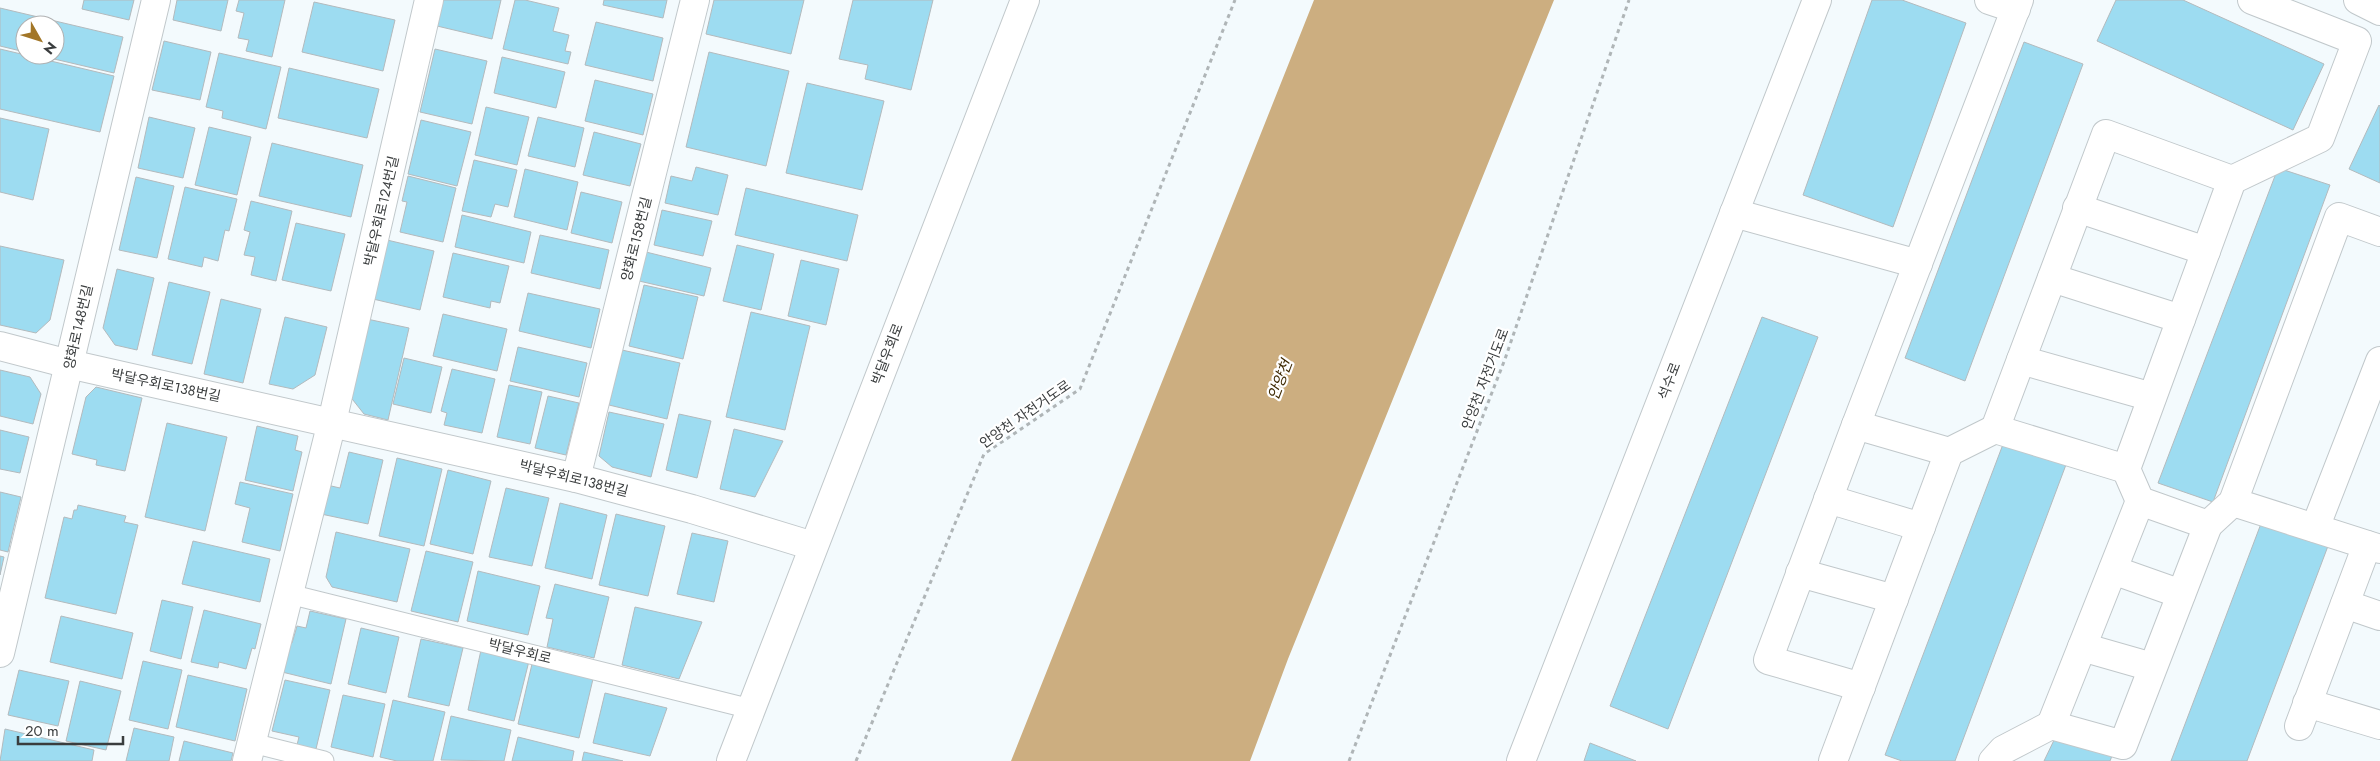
<svg xmlns="http://www.w3.org/2000/svg" width="2380" height="761" viewBox="0 0 2380 761" font-family="Jost,'Noto Sans KR',sans-serif">
<rect width="100%" height="100%" fill="#f3fafd"/>
<!-- water -->
<path fill="#ccae80" d="M 1314,0 L 1554,0 L 1288,659 L 1250,761 L 1011,761 Z"/>
<!-- building -->
<g fill="#9ddcf1" stroke="#b3babd">
<path d="M 84,0 L 134,0 L 129,20 L 82,9 Z"/>
<path d="M 177,0 L 228,0 L 221,31 L 173,20 Z"/>
<path d="M 239,0 L 285,0 L 272,57 L 246,51 L 249,40 L 238,38 L 244,13 L 236,11 Z"/>
<path d="M 443,0 L 501,0 L 492,39 L 437,26 Z"/>
<path d="M 515,0 L 525,0 L 559,8 L 553,31 L 569,35 L 565,51 L 571,52 L 568,64 L 503,49 Z"/>
<path d="M 604,0 L 667,0 L 663,18 L 603,5 Z"/>
<path d="M 714,0 L 804,0 L 791,54 L 706,34 Z"/>
<path d="M 853,0 L 933,0 L 911,90 L 865,79 L 868,65 L 839,59 Z"/>
<path d="M 1872,0 L 1902,0 L 1966,23 L 1893,227 L 1803,195 Z"/>
<path d="M 2116,0 L 2183,0 L 2324,64 L 2293,130 L 2097,41 Z"/>
<path d="M 314,2 L 395,20 L 383,71 L 302,52 Z"/>
<path d="M 0,8 L 123,37 L 114,73 L 37,55 L 55,55 L 55,25 L 25,25 L 25,52 L 0,46 Z"/>
<path d="M 596,22 L 663,38 L 653,81 L 585,65 Z"/>
<path d="M 164,41 L 211,52 L 200,100 L 152,90 Z"/>
<path d="M 2024,42 L 2083,64 L 1965,381 L 1905,358 Z"/>
<path d="M 0,49 L 114,76 L 100,132 L 0,109 Z"/>
<path d="M 435,49 L 487,61 L 472,124 L 420,112 Z"/>
<path d="M 709,52 L 789,71 L 766,166 L 686,147 Z"/>
<path d="M 219,53 L 281,67 L 266,129 L 222,118 L 223,111 L 206,107 Z"/>
<path d="M 502,57 L 565,72 L 556,108 L 494,93 Z"/>
<path d="M 289,68 L 379,89 L 367,138 L 278,118 Z"/>
<path d="M 595,80 L 653,94 L 643,135 L 585,121 Z"/>
<path d="M 807,83 L 884,101 L 862,190 L 786,173 Z"/>
<path d="M 2379,105 L 2380,106 L 2380,183 L 2349,169 Z"/>
<path d="M 486,107 L 529,117 L 517,165 L 475,155 Z"/>
<path d="M 149,117 L 195,128 L 183,178 L 138,168 Z"/>
<path d="M 538,117 L 584,128 L 575,167 L 528,156 Z"/>
<path d="M 0,118 L 49,129 L 33,200 L 0,192 Z"/>
<path d="M 421,120 L 471,132 L 457,186 L 408,174 Z"/>
<path d="M 209,127 L 251,137 L 237,195 L 195,185 Z"/>
<path d="M 594,132 L 641,144 L 630,186 L 583,175 Z"/>
<path d="M 272,143 L 363,165 L 351,217 L 259,196 Z"/>
<path d="M 474,160 L 517,170 L 508,207 L 495,204 L 491,217 L 462,211 Z"/>
<path d="M 696,167 L 728,175 L 718,215 L 665,203 L 671,176 L 692,181 Z"/>
<path d="M 2278,168 L 2330,185 L 2213,502 L 2158,483 Z"/>
<path d="M 525,169 L 578,182 L 567,230 L 514,217 Z"/>
<path d="M 408,176 L 456,188 L 443,242 L 400,232 L 407,202 L 402,201 Z"/>
<path d="M 136,177 L 174,186 L 157,258 L 119,250 Z"/>
<path d="M 185,187 L 237,199 L 229,231 L 225,230 L 218,261 L 204,257 L 202,267 L 168,259 Z"/>
<path d="M 746,188 L 858,215 L 847,261 L 735,235 Z"/>
<path d="M 581,192 L 622,202 L 612,243 L 571,233 Z"/>
<path d="M 251,201 L 292,211 L 276,281 L 251,275 L 255,257 L 244,255 L 250,232 L 244,230 Z"/>
<path d="M 662,210 L 712,221 L 703,256 L 654,245 Z"/>
<path d="M 462,215 L 531,232 L 524,263 L 455,247 Z"/>
<path d="M 296,223 L 345,234 L 331,291 L 282,280 Z"/>
<path d="M 540,235 L 609,250 L 600,289 L 531,273 Z"/>
<path d="M 387,240 L 434,251 L 420,310 L 373,299 Z"/>
<path d="M 737,245 L 774,254 L 761,310 L 723,301 Z"/>
<path d="M 0,246 L 64,260 L 50,320 L 36,333 L 0,325 Z"/>
<path d="M 646,252 L 711,268 L 704,296 L 639,281 Z"/>
<path d="M 453,253 L 509,266 L 500,303 L 491,301 L 490,308 L 443,297 Z"/>
<path d="M 801,260 L 839,269 L 826,325 L 788,316 Z"/>
<path d="M 117,269 L 154,278 L 137,350 L 115,345 L 103,328 Z"/>
<path d="M 169,282 L 210,292 L 192,364 L 152,355 Z"/>
<path d="M 644,285 L 698,297 L 683,359 L 629,346 Z"/>
<path d="M 528,293 L 600,309 L 591,348 L 519,331 Z"/>
<path d="M 221,299 L 261,309 L 243,383 L 204,374 Z"/>
<path d="M 751,312 L 810,326 L 785,430 L 726,417 Z"/>
<path d="M 443,314 L 507,329 L 497,371 L 433,356 Z"/>
<path d="M 285,317 L 327,327 L 315,375 L 293,389 L 269,384 Z"/>
<path d="M 1762,317 L 1818,337 L 1668,729 L 1610,706 Z"/>
<path d="M 367,319 L 409,328 L 388,420 L 364,414 L 349,395 Z"/>
<path d="M 518,347 L 587,363 L 579,397 L 510,381 Z"/>
<path d="M 622,350 L 680,363 L 667,419 L 609,405 Z"/>
<path d="M 404,358 L 442,367 L 431,413 L 393,404 Z"/>
<path d="M 452,369 L 495,379 L 482,433 L 444,425 L 447,413 L 441,411 Z"/>
<path d="M 0,370 L 30,377 L 41,394 L 33,424 L 0,416 Z"/>
<path d="M 509,385 L 542,392 L 530,444 L 497,437 Z"/>
<path d="M 96,387 L 142,398 L 125,471 L 96,465 L 97,460 L 72,454 L 86,397 Z"/>
<path d="M 548,396 L 579,403 L 566,455 L 535,448 Z"/>
<path d="M 609,412 L 664,424 L 651,477 L 612,467 L 599,456 Z"/>
<path d="M 679,414 L 711,421 L 697,478 L 666,470 Z"/>
<path d="M 167,423 L 227,437 L 205,531 L 145,517 Z"/>
<path d="M 257,426 L 298,436 L 295,450 L 302,452 L 293,491 L 245,480 Z"/>
<path d="M 734,429 L 783,441 L 755,497 L 720,489 Z"/>
<path d="M 0,430 L 29,437 L 20,473 L 0,469 Z"/>
<path d="M 2005,439 L 2067,462 L 1955,761 L 1902,761 L 1885,755 Z"/>
<path d="M 349,452 L 383,460 L 368,524 L 321,514 L 327,485 L 340,488 Z"/>
<path d="M 397,458 L 442,469 L 424,546 L 379,536 Z"/>
<path d="M 448,470 L 491,481 L 473,554 L 430,544 Z"/>
<path d="M 240,482 L 293,494 L 280,551 L 242,542 L 250,508 L 235,504 Z"/>
<path d="M 506,488 L 549,498 L 532,566 L 489,557 Z"/>
<path d="M 0,492 L 21,497 L 8,552 L 0,550 Z"/>
<path d="M 560,503 L 607,515 L 592,579 L 545,568 Z"/>
<path d="M 78,505 L 126,516 L 124,522 L 138,525 L 116,614 L 45,598 L 64,517 L 72,519 L 74,510 L 77,510 Z"/>
<path d="M 616,514 L 665,526 L 648,596 L 599,585 Z"/>
<path d="M 2262,521 L 2328,546 L 2247,761 L 2171,761 Z"/>
<path d="M 336,532 L 410,549 L 397,602 L 332,587 L 326,577 Z"/>
<path d="M 692,533 L 728,541 L 714,602 L 677,594 Z"/>
<path d="M 193,541 L 270,559 L 260,602 L 182,584 Z"/>
<path d="M 426,551 L 473,562 L 458,622 L 411,611 Z"/>
<path d="M 0,556 L 4,557 L 0,575 Z"/>
<path d="M 478,571 L 540,586 L 528,635 L 467,621 Z"/>
<path d="M 555,584 L 609,597 L 594,658 L 547,647 L 553,619 L 546,618 Z"/>
<path d="M 162,600 L 193,607 L 181,659 L 150,651 Z"/>
<path d="M 635,607 L 702,622 L 679,679 L 622,665 Z"/>
<path d="M 204,610 L 261,624 L 255,649 L 252,648 L 246,669 L 219,662 L 218,668 L 191,662 Z"/>
<path d="M 310,611 L 346,619 L 331,684 L 282,672 L 289,642 L 292,643 L 297,626 L 306,628 Z"/>
<path d="M 61,616 L 133,633 L 122,679 L 50,662 Z"/>
<path d="M 361,628 L 399,637 L 386,693 L 348,684 Z"/>
<path d="M 421,639 L 463,648 L 449,706 L 408,697 Z"/>
<path d="M 481,650 L 529,661 L 514,721 L 468,710 Z"/>
<path d="M 143,661 L 182,670 L 168,729 L 129,720 Z"/>
<path d="M 532,664 L 593,679 L 579,738 L 518,724 Z"/>
<path d="M 19,670 L 69,681 L 58,726 L 8,715 Z"/>
<path d="M 188,675 L 247,689 L 235,741 L 176,727 Z"/>
<path d="M 285,680 L 330,690 L 316,749 L 297,745 L 299,737 L 272,731 Z"/>
<path d="M 80,681 L 121,691 L 106,750 L 66,741 Z"/>
<path d="M 605,693 L 667,708 L 650,756 L 593,743 Z"/>
<path d="M 343,695 L 385,704 L 373,757 L 331,747 Z"/>
<path d="M 393,700 L 445,712 L 433,761 L 397,761 L 380,757 Z"/>
<path d="M 451,716 L 511,730 L 504,761 L 441,760 Z"/>
<path d="M 134,728 L 174,737 L 169,761 L 126,761 Z"/>
<path d="M 5,729 L 94,750 L 92,761 L 0,761 Z"/>
<path d="M 2056,736 L 2112,756 L 2110,761 L 2044,761 Z"/>
<path d="M 518,737 L 574,751 L 572,761 L 512,761 Z"/>
<path d="M 184,741 L 233,753 L 231,761 L 179,761 Z"/>
<path d="M 1590,743 L 1636,761 L 1584,761 Z"/>
<path d="M 584,752 L 623,761 L 582,761 Z"/>
</g>
<g fill="none" stroke-linecap="round" stroke-linejoin="round">
<defs>
<g id="service">
<path d="M 289,594 L 751,709"/>
<path d="M 252,743 L 324,761"/>
</g>
<g id="minor">
<path d="M 1989,0 L 2016,9"/>
<path d="M 2252,0 L 2357,41 L 2320,138 L 2232,180 L 2126,469 L 2140,501 L 2208,525 L 2233,502 L 2339,217 L 2380,232"/>
<path d="M 2077,208 L 2206,251"/>
<path d="M 1734,213 L 1918,264"/>
<path d="M 2052,278 L 2181,319"/>
<path d="M 0,346 L 69,364 L 576,478 L 692,509 L 813,546"/>
<path d="M 2021,360 L 2152,397"/>
<path d="M 1856,425 L 1768,660 L 1861,687"/>
<path d="M 1949,452 L 1856,425 L 2019,0"/>
<path d="M 2126,469 L 1995,429 L 2106,134 L 2232,180"/>
<path d="M 576,478 L 695,0"/>
<path d="M 1828,499 L 1921,527"/>
<path d="M 2140,501 L 2051,725 L 2123,745 L 2208,525"/>
<path d="M 2233,502 L 2380,549"/>
<path d="M 2315,528 L 2380,361"/>
<path d="M 2113,570 L 2181,594"/>
<path d="M 1800,573 L 1894,599"/>
<path d="M 2345,604 L 2380,616"/>
<path d="M 2082,647 L 2152,667"/>
<path d="M 0,653 L 156,0"/>
<path d="M 2307,703 L 2380,725"/>
<path d="M 2299,726 L 2367,545"/>
<path d="M 247,761 L 332,422 L 429,0"/>
<path d="M 1833,761 L 1949,452 L 1995,429"/>
<path d="M 1993,761 L 2003,750 L 2051,725"/>
</g>
<g id="tertiary">
<path d="M 2358,0 L 2380,11"/>
<path d="M 731,761 L 1025,0"/>
<path d="M 1521,761 L 1817,0"/>
</g>
</defs>
<!-- service casing -->
<use href="#service" stroke="#c1c8cb" stroke-width="21"/>
<!-- minor casing -->
<use href="#minor" stroke="#c1c8cb" stroke-width="30"/>
<!-- tertiary casing -->
<use href="#tertiary" stroke="#c1c8cb" stroke-width="30"/>
<!-- path -->
<g stroke="#afb5b7" stroke-width="3" stroke-dasharray="4 4" stroke-linecap="butt">
<path d="M 856,761 L 984,454 L 1080,389 L 1235,0"/>
<path d="M 1349,761 L 1505,359 L 1629,0"/>
</g>
<!-- service -->
<use href="#service" stroke="#fff" stroke-width="19"/>
<!-- minor -->
<use href="#minor" stroke="#fff" stroke-width="28"/>
<!-- tertiary -->
<use href="#tertiary" stroke="#fff" stroke-width="28"/>
</g>
<g text-anchor="middle" stroke-width="4.5" stroke-linejoin="round" paint-order="stroke">
<!-- street labels -->
<g font-size="14" fill="#3a3d3e" stroke="#fff">
<text transform="translate(381 211) rotate(-77)" y="5">박달우회로124번길</text>
<text transform="translate(636 239) rotate(-76)" y="5">양화로158번길</text>
<text transform="translate(78 327) rotate(-77)" y="5">양화로148번길</text>
<text transform="translate(887 354) rotate(-69)" y="5">박달우회로</text>
<text transform="translate(1485 379) rotate(-69)" y="5">안양천 자전거도로</text>
<text transform="translate(1669 381) rotate(-69)" y="5">석수로</text>
<text transform="translate(166 385) rotate(12)" y="5">박달우회로138번길</text>
<text transform="translate(1025 414) rotate(-35)" y="5">안양천 자전거도로</text>
<text transform="translate(574 478) rotate(14)" y="5">박달우회로138번길</text>
<text transform="translate(520 651) rotate(14)" y="5">박달우회로</text>
</g>
<!-- water labels -->
<g font-size="15" font-style="italic" fill="#3d2801" stroke="#fff">
<text transform="translate(1280 380) rotate(-69)" y="5">안양천</text>
</g>
</g>
<!-- north arrow -->
<g transform="translate(40 40) rotate(129)"><circle r="24" fill="#ffffff" stroke="#b0b1b2"/>
<path d="M0-4L9 19L0 12L-9 19Z" fill="#a27627"/>
<text y="-8" font-size="14" font-weight="bold" text-anchor="middle" fill="#3a3d3e">N</text>
</g>
<!-- scale -->
<path d="M18 736v8h105v-8" fill="none" stroke="#3a3d3e" stroke-width="2.5"/>
<text x="25" y="736" font-size="15" fill="#3a3d3e" stroke="#ffffff" stroke-width="4" paint-order="stroke">20 m</text>
</svg>
